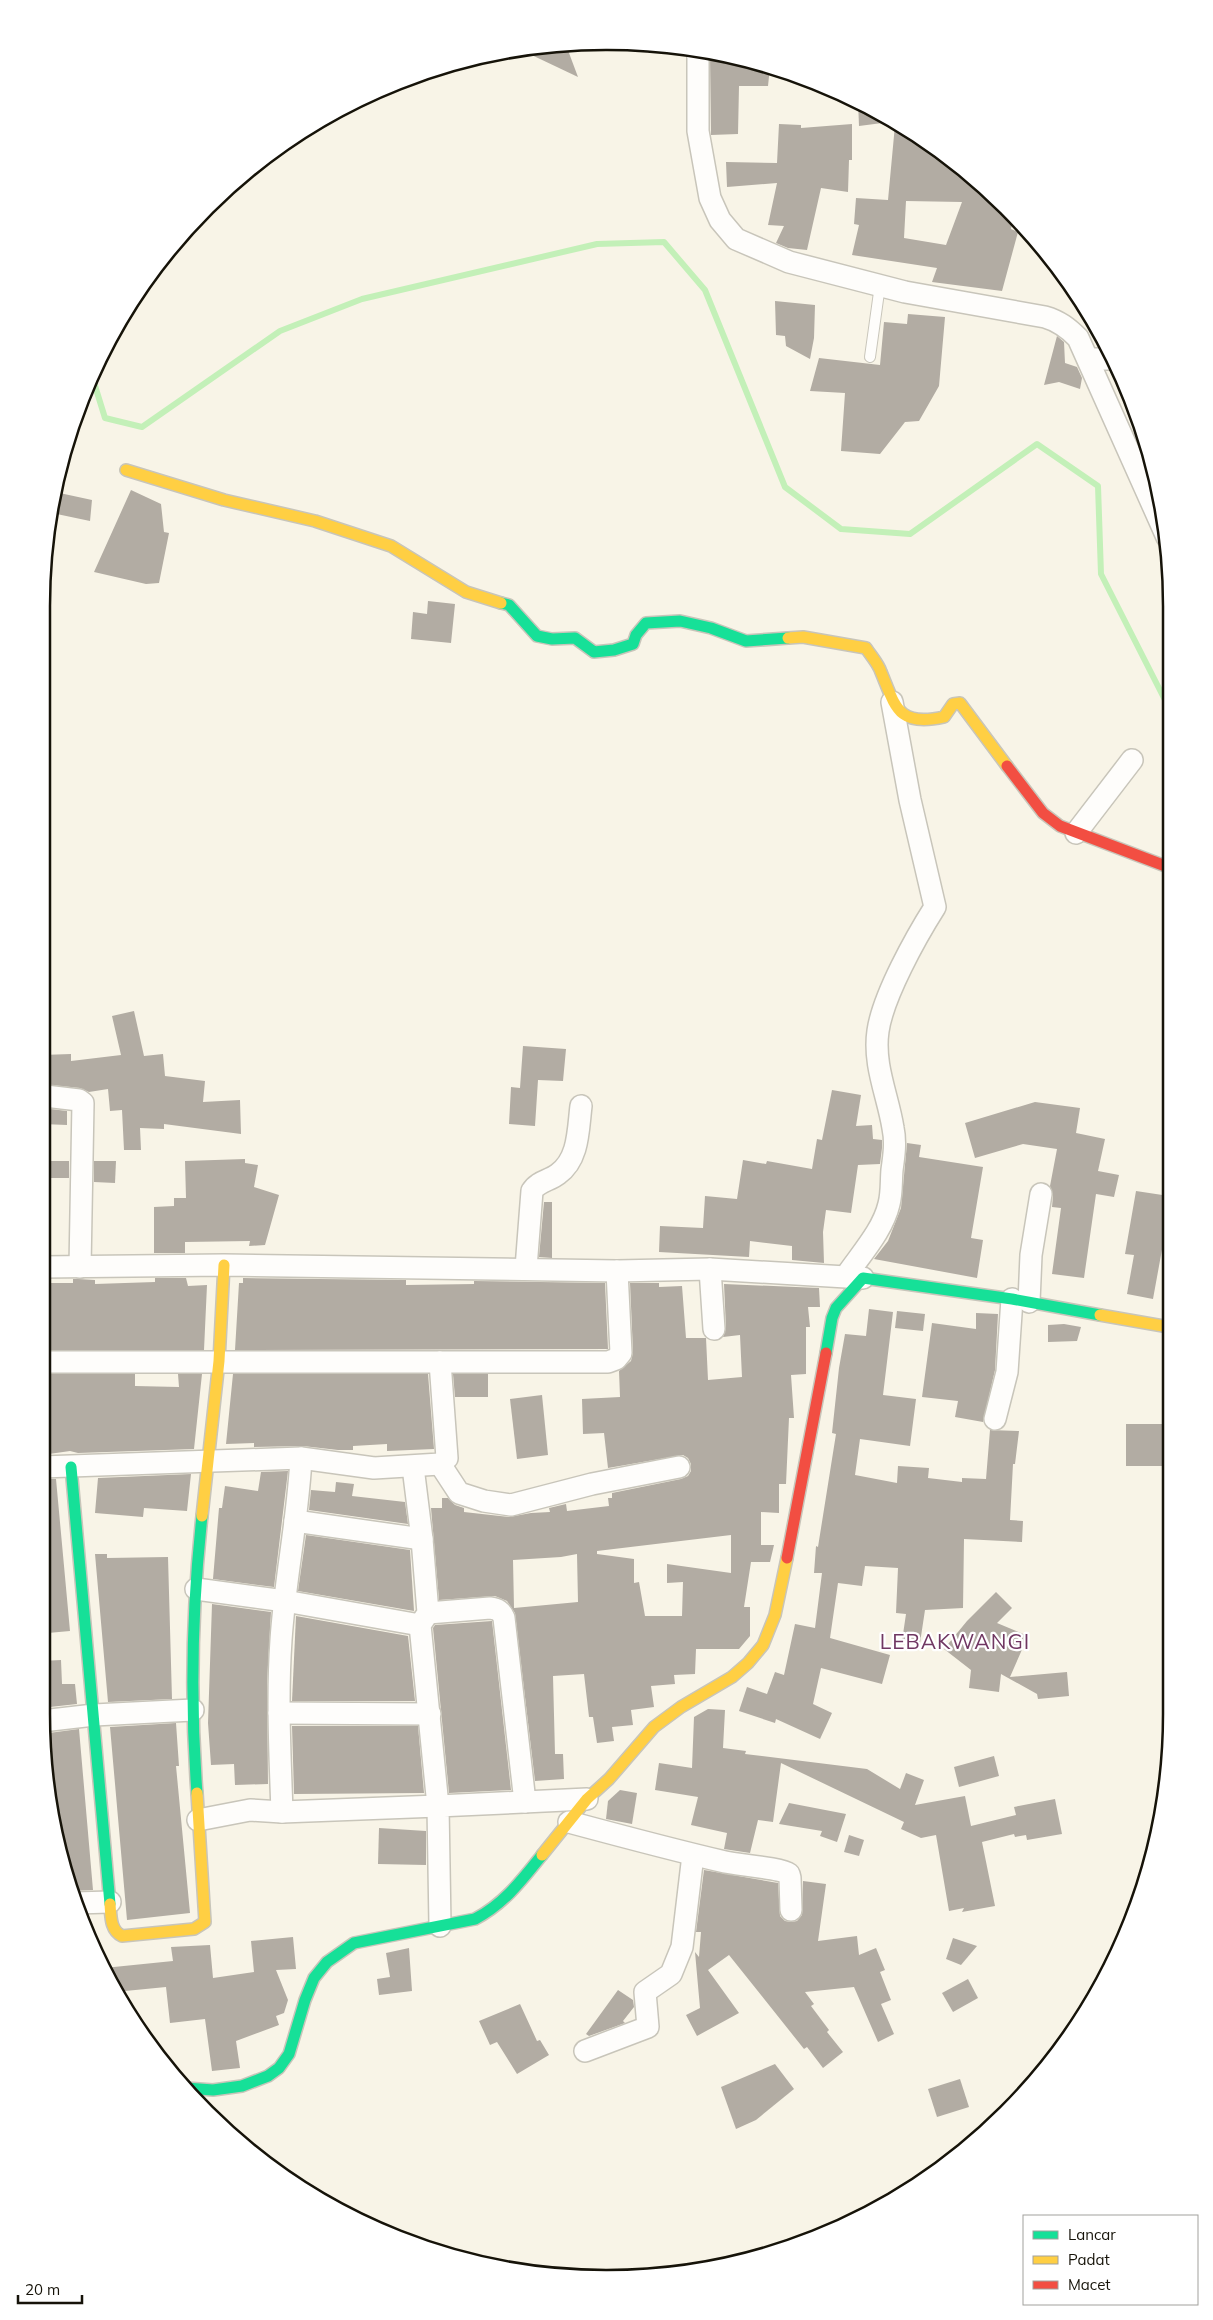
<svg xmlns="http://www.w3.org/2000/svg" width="1213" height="2320" viewBox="0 0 1213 2320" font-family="Mulish,sans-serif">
<rect width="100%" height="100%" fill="#f8f4e7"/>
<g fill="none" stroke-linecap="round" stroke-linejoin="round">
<!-- stream -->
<path stroke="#c3f0b8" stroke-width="6" d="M 92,376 L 105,418 L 142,427 L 280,331 L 362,299 L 597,244 L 664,242 L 705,290 L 785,487 L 841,529 L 910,534 L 1037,444 L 1098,486 L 1101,574 L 1167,704"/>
</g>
<!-- building -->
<g fill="#b2aca3" fill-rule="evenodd">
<path d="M 562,45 L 566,45 L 578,77 L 519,49 L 533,46 Z"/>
<path d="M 710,54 L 753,61 L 770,67 L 768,86 L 739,86 L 738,134 L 711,135 Z"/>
<path d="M 858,101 L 871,109 L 890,122 L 859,126 Z"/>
<path d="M 779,124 L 801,125 L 801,128 L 852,124 L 852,160 L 849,160 L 848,192 L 821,188 L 807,250 L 788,248 L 776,243 L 784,226 L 768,225 L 777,183 L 727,187 L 726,162 L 777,163 Z"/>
<path d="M 895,125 L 979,182 L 1013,220 L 1011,229 L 1018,232 L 1002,291 L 932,282 L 937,268 L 852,255 L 859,225 L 854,224 L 856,198 L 888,200 ZM 906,201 L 962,202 L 946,245 L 904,238 Z"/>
<path d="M 775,301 L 815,305 L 814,338 L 810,359 L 786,346 L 785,336 L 776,335 Z"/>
<path d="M 908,314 L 945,317 L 939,386 L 919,421 L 905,422 L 880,454 L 841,451 L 845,393 L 810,391 L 819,358 L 880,365 L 884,322 L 907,324 Z"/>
<path d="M 1057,336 L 1064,342 L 1065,363 L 1077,367 L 1082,378 L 1080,389 L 1059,382 L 1044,385 Z"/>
<path d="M 131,490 L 161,504 L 164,532 L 169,533 L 159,583 L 146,584 L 94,572 Z"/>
<path d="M 55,492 L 92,500 L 90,521 L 52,513 Z"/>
<path d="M 428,601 L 455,604 L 451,643 L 411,639 L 413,612 L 427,614 Z"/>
<path d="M 134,1011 L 144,1056 L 163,1054 L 165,1076 L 205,1081 L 203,1102 L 240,1100 L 241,1134 L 164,1124 L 164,1129 L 140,1128 L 141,1150 L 124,1150 L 122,1110 L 110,1111 L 108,1089 L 89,1092 L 80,1088 L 42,1084 L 42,1055 L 71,1054 L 71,1061 L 121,1055 L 112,1016 Z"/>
<path d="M 523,1046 L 566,1049 L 563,1081 L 538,1080 L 535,1126 L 509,1124 L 511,1087 L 520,1088 Z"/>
<path d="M 832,1090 L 861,1095 L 856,1126 L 872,1125 L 873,1139 L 882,1140 L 882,1148 L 880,1164 L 858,1165 L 851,1213 L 826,1210 L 823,1232 L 824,1263 L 792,1260 L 792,1246 L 750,1241 L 749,1257 L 659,1252 L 660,1226 L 703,1228 L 705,1196 L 737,1199 L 743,1160 L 766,1164 L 767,1161 L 812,1169 L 817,1139 L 822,1140 Z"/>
<path d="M 1035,1102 L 1080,1108 L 1076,1133 L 1105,1139 L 1098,1171 L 1119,1175 L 1114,1197 L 1096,1194 L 1084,1278 L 1052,1274 L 1061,1208 L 1052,1207 L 1053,1196 L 1050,1186 L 1057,1149 L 1023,1144 L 975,1158 L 965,1123 Z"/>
<path d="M 42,1108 L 67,1111 L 67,1125 L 42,1124 Z"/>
<path d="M 907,1143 L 921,1145 L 919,1157 L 983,1167 L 971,1238 L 983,1240 L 977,1278 L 874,1259 L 888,1241 L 901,1208 Z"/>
<path d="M 245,1159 L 245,1163 L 258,1165 L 254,1187 L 279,1195 L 265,1245 L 249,1246 L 250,1241 L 185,1242 L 185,1253 L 154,1253 L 154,1207 L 174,1206 L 174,1198 L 186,1198 L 185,1161 Z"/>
<rect x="42" y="1161" width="27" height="17"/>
<path d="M 94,1161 L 116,1161 L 115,1183 L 94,1182 Z"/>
<path d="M 1136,1191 L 1169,1196 L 1169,1211 L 1153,1299 L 1127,1294 L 1134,1255 L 1125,1254 Z"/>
<path d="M 544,1202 L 552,1202 L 552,1258 L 539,1257 Z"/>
<path d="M 155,1278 L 186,1278 L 188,1286 L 207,1285 L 204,1350 L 42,1350 L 42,1316 L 48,1316 L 48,1283 L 73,1283 L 73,1279 L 78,1279 L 95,1280 L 95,1284 L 155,1282 Z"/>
<path d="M 243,1278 L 406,1280 L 406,1285 L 474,1284 L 474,1281 L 605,1283 L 608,1349 L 235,1350 L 239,1283 L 243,1283 Z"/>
<path d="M 630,1283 L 659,1283 L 659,1287 L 682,1286 L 686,1338 L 706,1338 L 708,1380 L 742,1377 L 740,1335 L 723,1337 L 726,1328 L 724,1284 L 819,1288 L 820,1307 L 808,1307 L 810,1327 L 806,1327 L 806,1374 L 791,1375 L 794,1418 L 789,1418 L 786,1484 L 779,1484 L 779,1513 L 761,1512 L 761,1545 L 774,1545 L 770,1562 L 751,1562 L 744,1607 L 750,1607 L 750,1636 L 739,1649 L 696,1649 L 695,1674 L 674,1675 L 675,1684 L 651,1686 L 654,1707 L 631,1710 L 633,1725 L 612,1727 L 614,1741 L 597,1743 L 593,1717 L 589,1717 L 584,1674 L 553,1676 L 555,1754 L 563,1754 L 564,1779 L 535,1781 L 515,1613 L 507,1601 L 495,1596 L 439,1600 L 431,1508 L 442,1508 L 442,1498 L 448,1498 L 455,1505 L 464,1508 L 464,1512 L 509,1517 L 531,1513 L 550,1512 L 549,1508 L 566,1504 L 567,1511 L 609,1506 L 608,1498 L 612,1498 L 612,1493 L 681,1479 L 688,1476 L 691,1471 L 691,1464 L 688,1458 L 683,1455 L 608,1468 L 604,1433 L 583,1434 L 582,1399 L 620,1397 L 619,1371 L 631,1361 L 633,1352 ZM 731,1535 L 731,1573 L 667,1564 L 667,1583 L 683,1582 L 682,1616 L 645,1616 L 639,1582 L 634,1583 L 634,1559 L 597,1554 L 597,1551 ZM 577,1554 L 578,1602 L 514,1608 L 513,1560 L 561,1557 Z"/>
<path d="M 869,1309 L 893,1312 L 883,1395 L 916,1399 L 910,1446 L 860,1439 L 855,1475 L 897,1483 L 898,1466 L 929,1468 L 928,1478 L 962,1482 L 962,1478 L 986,1479 L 990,1430 L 1019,1431 L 1015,1464 L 1013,1464 L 1010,1520 L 1023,1521 L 1022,1542 L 964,1539 L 963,1608 L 925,1610 L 920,1643 L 902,1641 L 906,1614 L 896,1613 L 898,1568 L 865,1566 L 862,1586 L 838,1583 L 830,1638 L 890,1655 L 882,1684 L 821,1668 L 813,1704 L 832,1713 L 820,1739 L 776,1719 L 775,1723 L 739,1711 L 747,1687 L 767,1694 L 775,1672 L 784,1675 L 795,1624 L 815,1628 L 822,1573 L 814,1573 L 816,1546 L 818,1547 L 836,1434 L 832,1433 L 839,1368 L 845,1334 L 866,1336 Z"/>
<path d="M 897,1311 L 925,1314 L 923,1331 L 895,1328 Z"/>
<path d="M 976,1313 L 998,1314 L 995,1370 L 983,1422 L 955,1417 L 958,1401 L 922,1397 L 932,1323 L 976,1329 Z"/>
<path d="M 1064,1324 L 1081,1327 L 1077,1341 L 1048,1342 L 1048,1325 Z"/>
<path d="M 42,1374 L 135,1374 L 135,1386 L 179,1387 L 178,1374 L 202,1374 L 194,1449 L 78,1453 L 70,1451 L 42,1455 Z"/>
<path d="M 233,1374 L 428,1374 L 434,1449 L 387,1451 L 387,1444 L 353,1446 L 353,1450 L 338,1450 L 303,1446 L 254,1447 L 254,1443 L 226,1444 Z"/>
<path d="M 453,1374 L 488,1374 L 488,1397 L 455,1397 Z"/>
<path d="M 542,1395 L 548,1455 L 517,1459 L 510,1399 Z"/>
<path d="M 1126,1424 L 1168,1424 L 1170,1466 L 1126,1466 Z"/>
<path d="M 288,1471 L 274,1587 L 213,1579 L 219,1508 L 222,1508 L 225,1486 L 258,1491 L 261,1472 Z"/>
<path d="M 191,1474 L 187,1511 L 144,1508 L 143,1517 L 95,1513 L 98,1478 Z"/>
<path d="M 46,1479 L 56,1479 L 70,1631 L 48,1633 L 41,1559 L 41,1493 L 47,1492 Z"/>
<path d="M 336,1482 L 354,1484 L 352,1496 L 405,1502 L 408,1524 L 309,1510 L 311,1490 L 335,1492 Z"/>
<path d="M 306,1535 L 410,1550 L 414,1611 L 298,1591 Z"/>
<path d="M 95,1554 L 107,1554 L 107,1558 L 168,1557 L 172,1699 L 108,1702 Z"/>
<path d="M 996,1592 L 1012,1608 L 997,1623 L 1028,1636 L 1010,1677 L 1067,1672 L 1069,1696 L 1038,1699 L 1037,1694 L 1001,1674 L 999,1692 L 969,1688 L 971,1670 L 944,1649 L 967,1621 Z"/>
<path d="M 212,1604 L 271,1612 L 267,1683 L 268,1784 L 235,1785 L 234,1764 L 211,1765 L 208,1723 Z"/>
<path d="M 296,1616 L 408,1636 L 415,1701 L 292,1701 Z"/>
<path d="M 492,1621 L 511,1790 L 449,1793 L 433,1628 L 435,1625 Z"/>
<path d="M 61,1660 L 62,1684 L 75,1684 L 77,1704 L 41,1708 L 41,1661 Z"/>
<path d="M 708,1709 L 725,1710 L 723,1748 L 746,1751 L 745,1754 L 867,1769 L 900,1789 L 906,1773 L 924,1780 L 915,1805 L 965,1796 L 971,1826 L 1016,1815 L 1014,1807 L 1055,1799 L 1062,1834 L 1027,1840 L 1026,1835 L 1015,1837 L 1014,1834 L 982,1842 L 995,1906 L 962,1912 L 964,1908 L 949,1911 L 936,1835 L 921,1838 L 901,1829 L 904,1822 L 781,1763 L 773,1822 L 758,1820 L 750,1853 L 724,1849 L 727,1833 L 691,1825 L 698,1797 L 655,1790 L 659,1763 L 692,1768 L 694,1717 Z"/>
<path d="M 176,1723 L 179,1766 L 176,1766 L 190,1913 L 127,1920 L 110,1727 Z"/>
<path d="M 292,1726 L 418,1726 L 424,1793 L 294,1794 Z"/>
<path d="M 79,1729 L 93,1890 L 70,1891 L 57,1841 L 54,1796 L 49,1796 L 48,1751 L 51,1751 L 49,1733 Z"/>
<path d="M 994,1756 L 999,1776 L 959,1787 L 954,1767 Z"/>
<path d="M 620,1790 L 637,1793 L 632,1824 L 606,1819 L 608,1801 Z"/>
<path d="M 789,1803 L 846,1814 L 837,1842 L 820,1836 L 822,1831 L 779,1824 Z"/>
<path d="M 379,1828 L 426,1831 L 426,1865 L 378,1864 Z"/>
<path d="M 849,1835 L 864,1840 L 859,1856 L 844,1852 Z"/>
<path d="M 704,1870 L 778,1883 L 780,1916 L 785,1921 L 791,1922 L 797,1921 L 802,1915 L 803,1881 L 826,1884 L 818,1941 L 857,1936 L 859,1955 L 876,1948 L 885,1970 L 880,1972 L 891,2000 L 881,2004 L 894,2034 L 878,2042 L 854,1987 L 805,1992 L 814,2004 L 811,2006 L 829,2030 L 827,2032 L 843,2052 L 823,2068 L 807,2047 L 804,2049 L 729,1955 L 708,1970 L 739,2013 L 697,2036 L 686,2015 L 700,2008 L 695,1952 L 699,1957 L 701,1932 L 696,1932 Z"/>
<path d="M 293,1937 L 296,1969 L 276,1970 L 288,2000 L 284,2013 L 276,2016 L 279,2025 L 236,2041 L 240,2068 L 212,2071 L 205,2019 L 170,2023 L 166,1987 L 115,1992 L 104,1968 L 173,1961 L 171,1947 L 210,1945 L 213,1978 L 254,1972 L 251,1941 Z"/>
<path d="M 953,1938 L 977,1946 L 961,1965 L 946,1959 Z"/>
<path d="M 409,1948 L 412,1991 L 379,1995 L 377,1979 L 390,1977 L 386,1953 Z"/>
<path d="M 968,1979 L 978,1998 L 953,2012 L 942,1993 Z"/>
<path d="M 618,1990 L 633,2000 L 634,2007 L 623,2021 L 625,2023 L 589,2036 L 586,2034 Z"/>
<path d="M 520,2004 L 537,2041 L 540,2040 L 549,2055 L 517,2074 L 497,2042 L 490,2045 L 479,2021 Z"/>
<path d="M 775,2064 L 794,2089 L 756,2120 L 736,2129 L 721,2087 Z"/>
<path d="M 960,2079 L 969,2107 L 937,2117 L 928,2089 Z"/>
</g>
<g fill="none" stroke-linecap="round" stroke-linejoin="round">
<defs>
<path id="lane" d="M 870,357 L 880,285"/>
<g id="street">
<path d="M 698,51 L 698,131 L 710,198 L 720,220 L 736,239 L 789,262 L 905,292 L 1045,317 C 1059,321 1068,328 1078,338 L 1167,537"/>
<path d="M 1088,359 L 1112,359"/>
<path d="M 1076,833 L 1132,760"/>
<path d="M 45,1096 L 79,1100 L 83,1103 L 80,1267"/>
<path d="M 42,1267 L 224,1265 L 617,1271 L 710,1269 L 863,1278"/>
<path d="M 526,1268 L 532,1191 C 538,1181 549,1181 558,1174 C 579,1159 578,1130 581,1106"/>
<path d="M 710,1269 L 714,1329"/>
<path d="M 846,1276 C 861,1254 883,1230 889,1204 C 892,1193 891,1181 892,1170 C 894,1156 896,1142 893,1128 C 888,1096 873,1065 878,1031 C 883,996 916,937 935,907 L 910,800 L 892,702"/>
<path d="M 1029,1302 L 1031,1255 L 1041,1194"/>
<path d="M 42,1362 L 608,1362 L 616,1359 L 621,1353 L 617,1271"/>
<path d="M 995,1419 L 1007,1372 L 1012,1299"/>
<path d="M 440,1464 L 459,1493 L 484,1501 L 511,1505 L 592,1484 L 679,1467"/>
<path d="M 42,1467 L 301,1458 L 374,1468 L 440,1464 L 447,1458 L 440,1362"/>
<path d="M 295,1521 L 422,1539"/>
<path d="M 196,1589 L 285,1601 L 420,1625"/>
<path d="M 428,1613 L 490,1608 C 498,1609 501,1611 504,1618 L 525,1802"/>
<path d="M 279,1713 L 430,1714"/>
<path d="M 42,1721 L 94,1715 L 193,1710"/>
<path d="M 282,1812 C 280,1755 277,1697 281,1640 C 285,1579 298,1519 301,1458"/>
<path d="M 198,1820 L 250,1810 L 282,1812 L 438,1806 L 420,1625 L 428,1613 L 422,1539 L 413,1467"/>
<path d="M 569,1822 C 621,1836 673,1850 725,1862 C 739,1865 781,1868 789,1874 L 790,1878 L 791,1910"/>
<path d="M 75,1903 L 110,1902"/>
<path d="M 440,1926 L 438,1806 L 587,1799"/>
<path d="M 585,2051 L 648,2027 L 645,1992 L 671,1974 L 682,1947 L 693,1855"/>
</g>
<g id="fast">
<path d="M 501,603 L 509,605 L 537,636 L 552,639 L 575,638 L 594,652 L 614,650 L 633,644 L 636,635 L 646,623 L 680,621 L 711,628 L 746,641 L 788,638"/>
<path d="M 826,1353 L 832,1318 L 836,1308 L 863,1278 L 1012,1299 L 1100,1315"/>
<path d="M 71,1467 L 110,1904"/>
<path d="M 197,1793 C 190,1701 192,1608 202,1516"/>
<path d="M 186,2088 L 213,2090 L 242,2086 L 268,2076 L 279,2068 L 289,2054 L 305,2000 L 314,1978 L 327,1962 L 354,1943 L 475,1919 C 504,1904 522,1880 542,1855"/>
</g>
<g id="slow">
<path d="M 126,470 L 224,500 L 315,521 L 391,546 L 466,592 L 501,603"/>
<path d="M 788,638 L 803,637 L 866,648 C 871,656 878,663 881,672 C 896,708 898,727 944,717 L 953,704 L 960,703 L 1007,766"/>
<path d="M 1100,1315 L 1169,1327"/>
<path d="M 202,1516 L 219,1361 L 224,1265"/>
<path d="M 542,1855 L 587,1799 L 609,1779 L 654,1727 L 681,1707 L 732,1677 L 748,1663 L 763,1645 L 775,1615 L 787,1558"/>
<path d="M 110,1904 C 111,1916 110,1930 122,1936 L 194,1929 L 205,1922 L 197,1793"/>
</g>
<g id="jam">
<path d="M 1007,766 L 1043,813 L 1060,826 L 1168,867"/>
<path d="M 787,1558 L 826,1353"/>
</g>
</defs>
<!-- lane casing -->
<use href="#lane" stroke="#c8c5ba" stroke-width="12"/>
<!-- street casing -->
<use href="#street" stroke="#c8c5ba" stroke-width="24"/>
<!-- fast casing -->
<use href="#fast" stroke="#c8c5ba" stroke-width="14"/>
<!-- slow casing -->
<use href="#slow" stroke="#c8c5ba" stroke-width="14"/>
<!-- jam casing -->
<use href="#jam" stroke="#c8c5ba" stroke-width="14"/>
<!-- lane -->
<use href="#lane" stroke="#fefdfb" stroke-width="10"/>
<!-- street -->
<use href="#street" stroke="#fefdfb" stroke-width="21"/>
<!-- fast -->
<use href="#fast" stroke="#16e098" stroke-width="11"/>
<!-- slow -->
<use href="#slow" stroke="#ffcf43" stroke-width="11"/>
<!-- jam -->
<use href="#jam" stroke="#f24e42" stroke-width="11"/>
</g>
<g text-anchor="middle" stroke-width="4.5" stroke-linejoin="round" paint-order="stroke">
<!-- quarter labels -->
<g font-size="21" letter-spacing="1" fill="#703762" stroke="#fff">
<text x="955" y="1649">LEBAKWANGI</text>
</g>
</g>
<!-- crop -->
<path d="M0 0H1213V2320H0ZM606 50H607A556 556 0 0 1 1163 606V1714A556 556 0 0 1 607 2270H606A556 556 0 0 1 50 1714V606A556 556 0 0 1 606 50Z" fill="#fff" fill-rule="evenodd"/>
<path fill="none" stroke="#161309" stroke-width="2.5" d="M606 50H607A556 556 0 0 1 1163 606V1714A556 556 0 0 1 607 2270H606A556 556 0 0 1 50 1714V606A556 556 0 0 1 606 50Z"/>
<!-- legend -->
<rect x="1023" y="2215" width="175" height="90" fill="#ffffff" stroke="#a2a19d"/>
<rect x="1033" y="2231" width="25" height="8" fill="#16e098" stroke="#a2a19d"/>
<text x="1068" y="2240" font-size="15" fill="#161309">Lancar</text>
<rect x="1033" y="2256" width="25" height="8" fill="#ffcf43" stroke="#a2a19d"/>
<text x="1068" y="2265" font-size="15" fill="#161309">Padat</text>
<rect x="1033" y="2281" width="25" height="8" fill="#f24e42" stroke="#a2a19d"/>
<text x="1068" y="2290" font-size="15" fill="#161309">Macet</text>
<!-- scale -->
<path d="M18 2295v8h64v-8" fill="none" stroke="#161309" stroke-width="2.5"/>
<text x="25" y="2295" font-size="15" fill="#161309" stroke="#ffffff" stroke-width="4" paint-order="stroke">20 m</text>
</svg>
